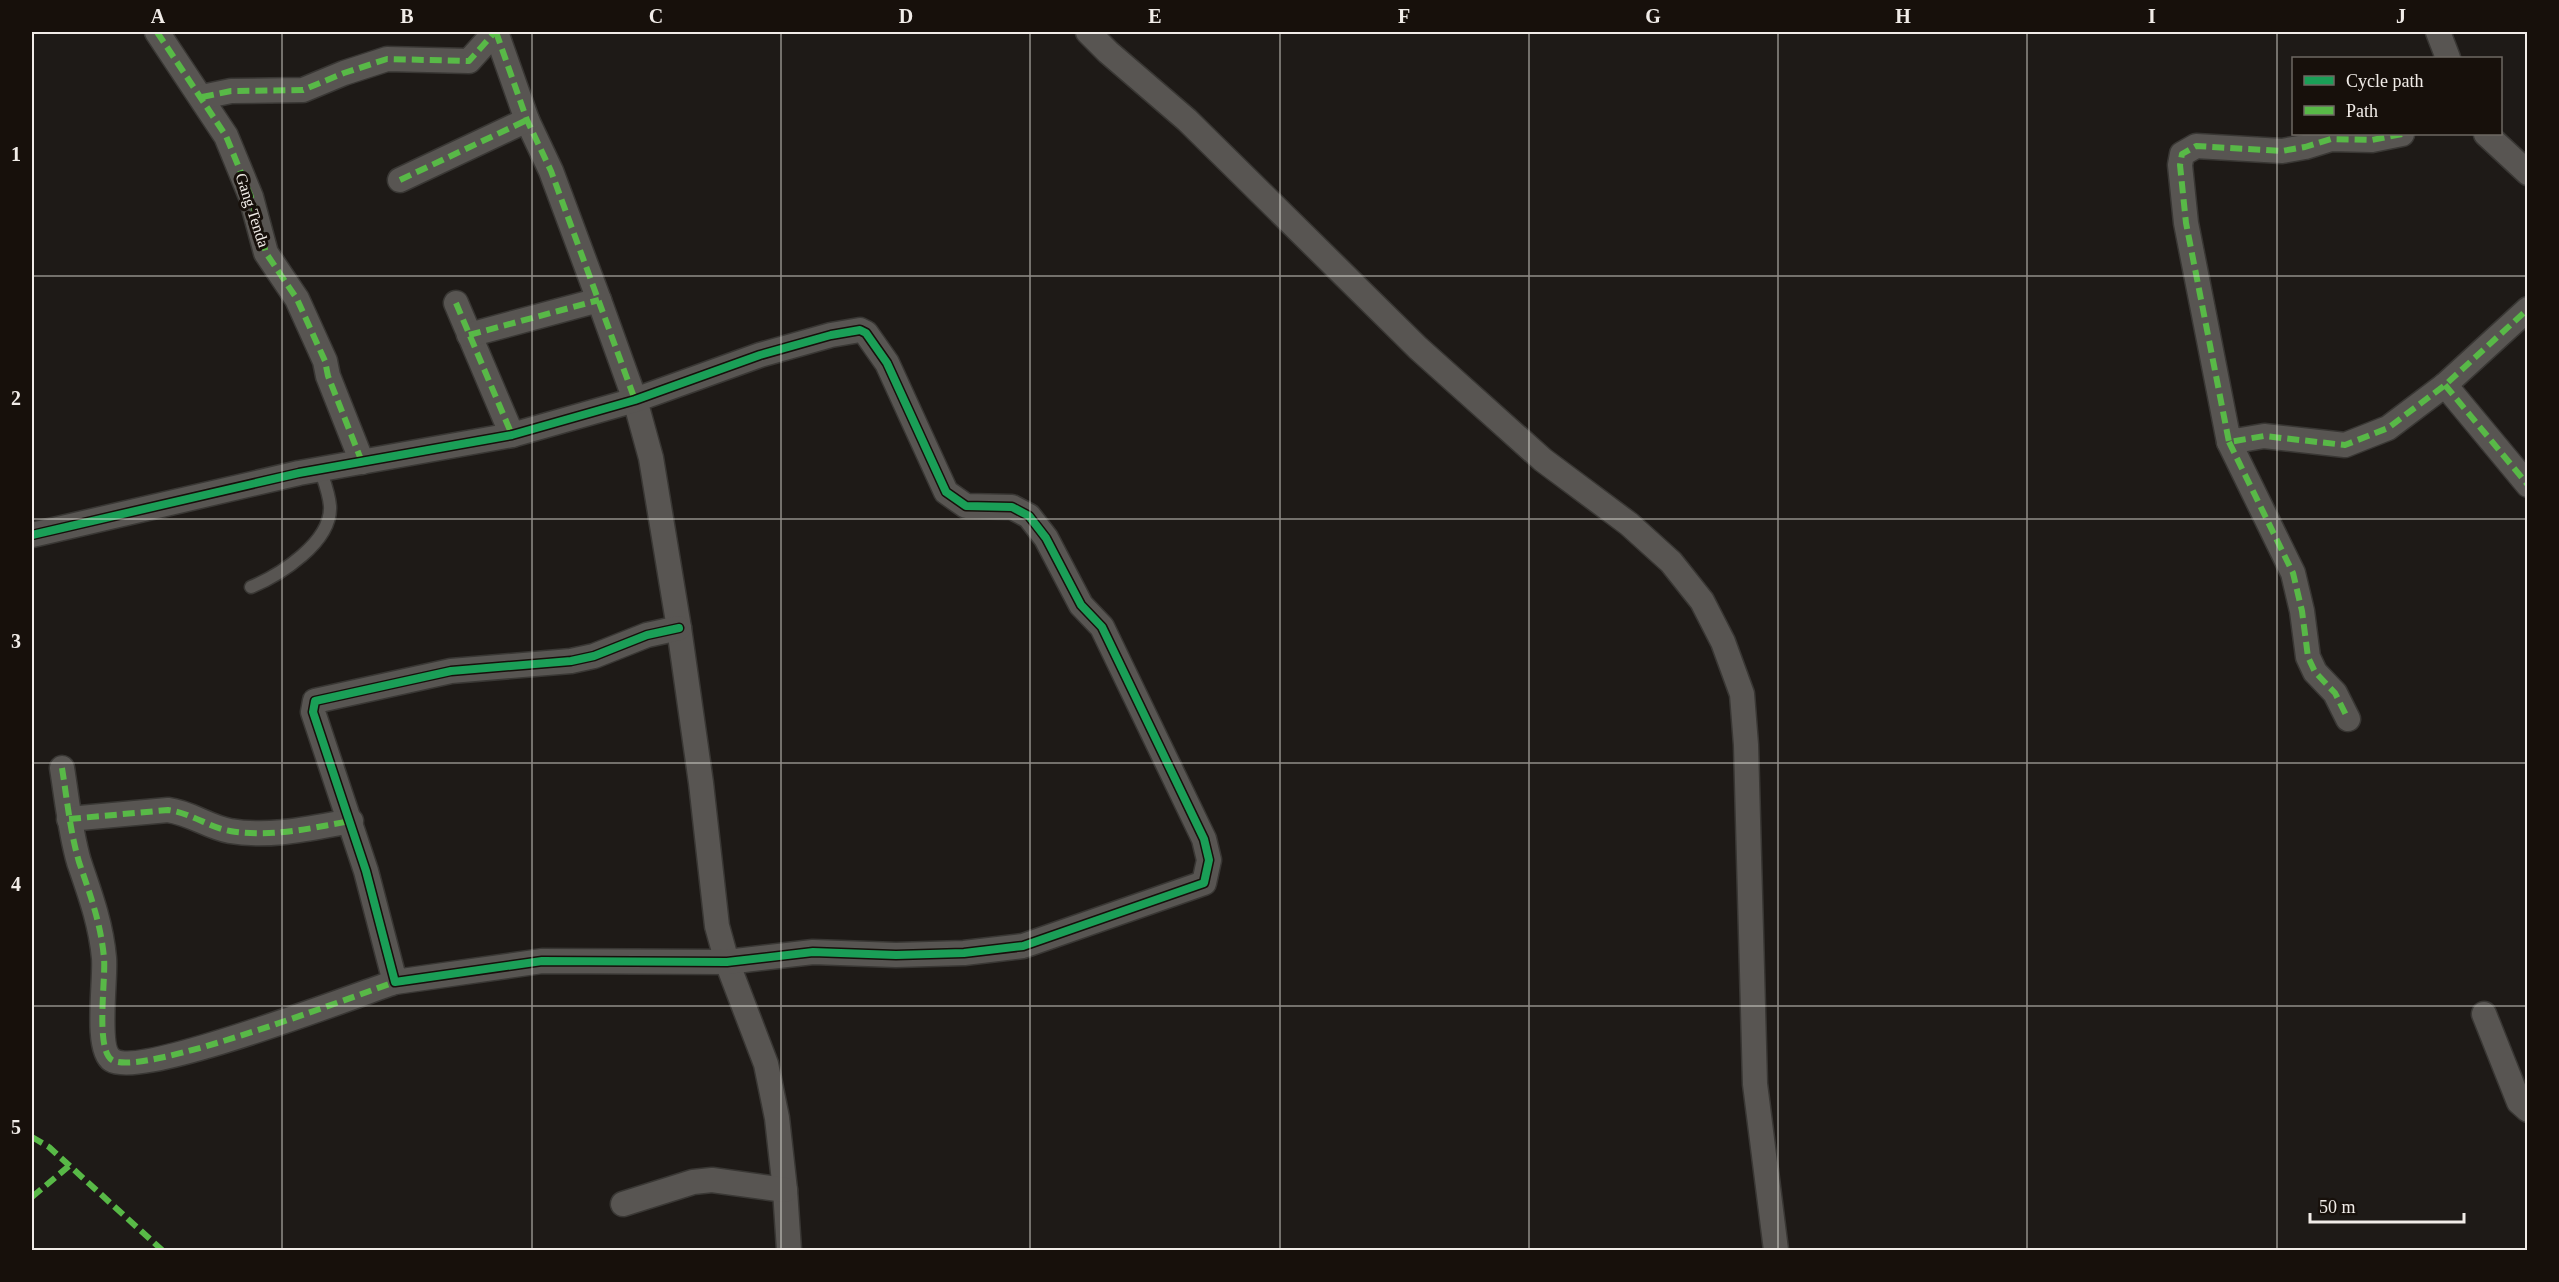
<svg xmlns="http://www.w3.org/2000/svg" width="2559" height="1282" viewBox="0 0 2559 1282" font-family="'Times New Roman',serif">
<rect width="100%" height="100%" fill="#1e1a17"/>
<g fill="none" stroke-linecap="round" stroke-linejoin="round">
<defs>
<path id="service" d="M 251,587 C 280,575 332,542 330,506 C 329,493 324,481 320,469"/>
<g id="minor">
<path d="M 157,32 L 226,136 L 251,197 L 266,253 L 297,299 L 325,361 L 328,376 L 362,462"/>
<path d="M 496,32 L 527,120 L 551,171 L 599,300 L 635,400 L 651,458 L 679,628 L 701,783 L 717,926 L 727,962 L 766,1064 L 777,1118 L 785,1190 L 789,1250"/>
<path d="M 1088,32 L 1108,52 L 1187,120 L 1418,348 L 1543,460 L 1629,524 L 1671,562 L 1702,601 L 1723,642 L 1742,694 L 1746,745 L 1755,1084 L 1776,1250"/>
<path d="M 2438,32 L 2448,58"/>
<path d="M 202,97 L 231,91 L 303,90 L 344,73 L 387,59 L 469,61 L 495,32"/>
<path d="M 2402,134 L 2372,140 L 2331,139 L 2305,147 L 2282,151 L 2196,146 L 2182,154 L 2180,165 L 2186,223 L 2229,442 L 2264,436 L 2345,445 L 2388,428 L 2445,385 L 2528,309"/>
<path d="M 2486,134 L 2528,173"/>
<path d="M 400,180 L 527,120"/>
<path d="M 456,303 L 512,435"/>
<path d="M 469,335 L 599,300"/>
<path d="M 2445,385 L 2528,485"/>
<path d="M 2229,442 L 2293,573 L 2302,611 L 2308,657 L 2315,672 L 2335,693 L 2348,719"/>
<path d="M 32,535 L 299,473 L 512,435 L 635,400 L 760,355 L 831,335 L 860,330 L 866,333 L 887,363 L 946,492 L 966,506 L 1012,507 L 1029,516 L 1046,538 L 1081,605 L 1102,627 L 1204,839 L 1209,860 L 1204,883 L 1023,946 L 964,953 L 896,955 L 813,952 L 727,962 L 542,961 L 395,982 L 366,871 L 313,712 L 315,701 L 451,671 L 571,661 L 594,656 L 647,635 L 679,628"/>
<path d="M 62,768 C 67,799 70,831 79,862 C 90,894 101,924 104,958 C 106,979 95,1049 112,1060 C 141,1078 354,996 395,982"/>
<path d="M 69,819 L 168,810 C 191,813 208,827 230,831 C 271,838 311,828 351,821"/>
<path d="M 2484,1014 L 2519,1102 L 2528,1110"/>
<path d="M 623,1204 L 693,1182 L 712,1180 L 785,1190"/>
</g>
</defs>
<!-- service casing -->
<use href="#service" stroke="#393734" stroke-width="15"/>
<!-- minor casing -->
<use href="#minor" stroke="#393734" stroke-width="27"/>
<!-- service -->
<use href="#service" stroke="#585552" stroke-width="12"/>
<!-- minor -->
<use href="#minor" stroke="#585552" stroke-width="24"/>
<!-- quiet -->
<g stroke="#58b947" stroke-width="6" stroke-dasharray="12 6" stroke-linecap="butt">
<path d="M 157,32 L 226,136 L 251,197 L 266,253 L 297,299 L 325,361 L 328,376 L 362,462"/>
<path d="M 496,32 L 527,120 L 551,171 L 635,400 L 638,399"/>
<path d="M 202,97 L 231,91 L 303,90 L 344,73 L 387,59 L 469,61 L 495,32"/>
<path d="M 2402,134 L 2372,140 L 2331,139 L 2305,147 L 2282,151 L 2196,146 L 2182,154 L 2180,165 L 2186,223 L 2229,442 L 2264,436 L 2345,445 L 2388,428 L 2445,385 L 2528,309"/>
<path d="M 400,180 L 527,120"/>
<path d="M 456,303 L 512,435"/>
<path d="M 469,335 L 599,300"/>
<path d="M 2445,385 L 2528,485"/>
<path d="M 2229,442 L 2293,573 L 2302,611 L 2308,657 L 2315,672 L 2335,693 L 2348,719"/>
<path d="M 62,768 C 67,799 70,831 79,862 C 90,894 101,924 104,958 C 106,979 95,1049 112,1060 C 141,1078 354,996 395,982"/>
<path d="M 69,819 L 168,810 C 191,813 208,827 230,831 C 271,838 311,828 351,821"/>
<path d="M 32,1137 L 49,1147 L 162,1250"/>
<path d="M 32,1197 L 69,1166"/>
</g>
<defs>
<path id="cycleway" d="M 32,535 L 299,473 L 512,435 L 635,400 L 760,355 L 831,335 L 860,330 L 866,333 L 887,363 L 946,492 L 966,506 L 1012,507 L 1029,516 L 1046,538 L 1081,605 L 1102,627 L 1204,839 L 1209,860 L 1204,883 L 1023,946 L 964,953 L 896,955 L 813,952 L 727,962 L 542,961 L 395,982 L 366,871 L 313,712 L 315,701 L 451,671 L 571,661 L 594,656 L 647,635 L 679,628"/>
</defs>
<!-- cycleway casing -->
<use href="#cycleway" stroke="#17100b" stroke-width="11"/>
<!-- cycleway -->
<use href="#cycleway" stroke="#1a9f57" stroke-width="8"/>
</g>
<!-- grid -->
<path fill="none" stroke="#f1ece8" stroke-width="1.5" stroke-opacity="0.55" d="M 282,32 L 282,1250M 532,32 L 532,1250M 781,32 L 781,1250M 1030,32 L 1030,1250M 1280,32 L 1280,1250M 1529,32 L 1529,1250M 1778,32 L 1778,1250M 2027,32 L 2027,1250M 2277,32 L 2277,1250M 32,276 L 2528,276M 32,519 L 2528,519M 32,763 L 2528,763M 32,1006 L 2528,1006"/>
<g text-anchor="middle" stroke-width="6" stroke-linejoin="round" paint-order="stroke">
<!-- street labels -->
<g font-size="16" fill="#f1ece8" stroke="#17100b">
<text transform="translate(253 210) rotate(72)" y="6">Gang Tenda</text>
</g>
</g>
<!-- border -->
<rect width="2559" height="1282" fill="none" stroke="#17100b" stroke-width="66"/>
<!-- legend -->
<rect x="2292" y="57" width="210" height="78" fill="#17100b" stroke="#6e6863" stroke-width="1.5"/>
<rect x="2304" y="76" width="30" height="9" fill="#1a9f57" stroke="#6e6863" stroke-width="1.5"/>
<text x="2346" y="87" font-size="18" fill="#f1ece8">Cycle path</text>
<rect x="2304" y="106" width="30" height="9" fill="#58b947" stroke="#6e6863" stroke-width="1.5"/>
<text x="2346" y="117" font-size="18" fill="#f1ece8">Path</text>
<!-- scale -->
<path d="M2310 1213v9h154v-9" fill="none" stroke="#f1ece8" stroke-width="3"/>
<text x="2319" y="1213" font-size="18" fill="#f1ece8" stroke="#17100b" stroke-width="4.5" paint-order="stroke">50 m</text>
<rect x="33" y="33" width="2493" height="1216" fill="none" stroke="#f1ece8" stroke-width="2"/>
<g font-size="20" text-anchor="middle" font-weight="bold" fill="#f1ece8">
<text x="158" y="23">A</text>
<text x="407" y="23">B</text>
<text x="656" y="23">C</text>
<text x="906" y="23">D</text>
<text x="1155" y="23">E</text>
<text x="1404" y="23">F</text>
<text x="1653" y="23">G</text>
<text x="1903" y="23">H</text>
<text x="2152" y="23">I</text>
<text x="2401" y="23">J</text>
<text x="16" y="161">1</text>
<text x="16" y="405">2</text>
<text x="16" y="648">3</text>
<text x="16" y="891">4</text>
<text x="16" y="1134">5</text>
</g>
</svg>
